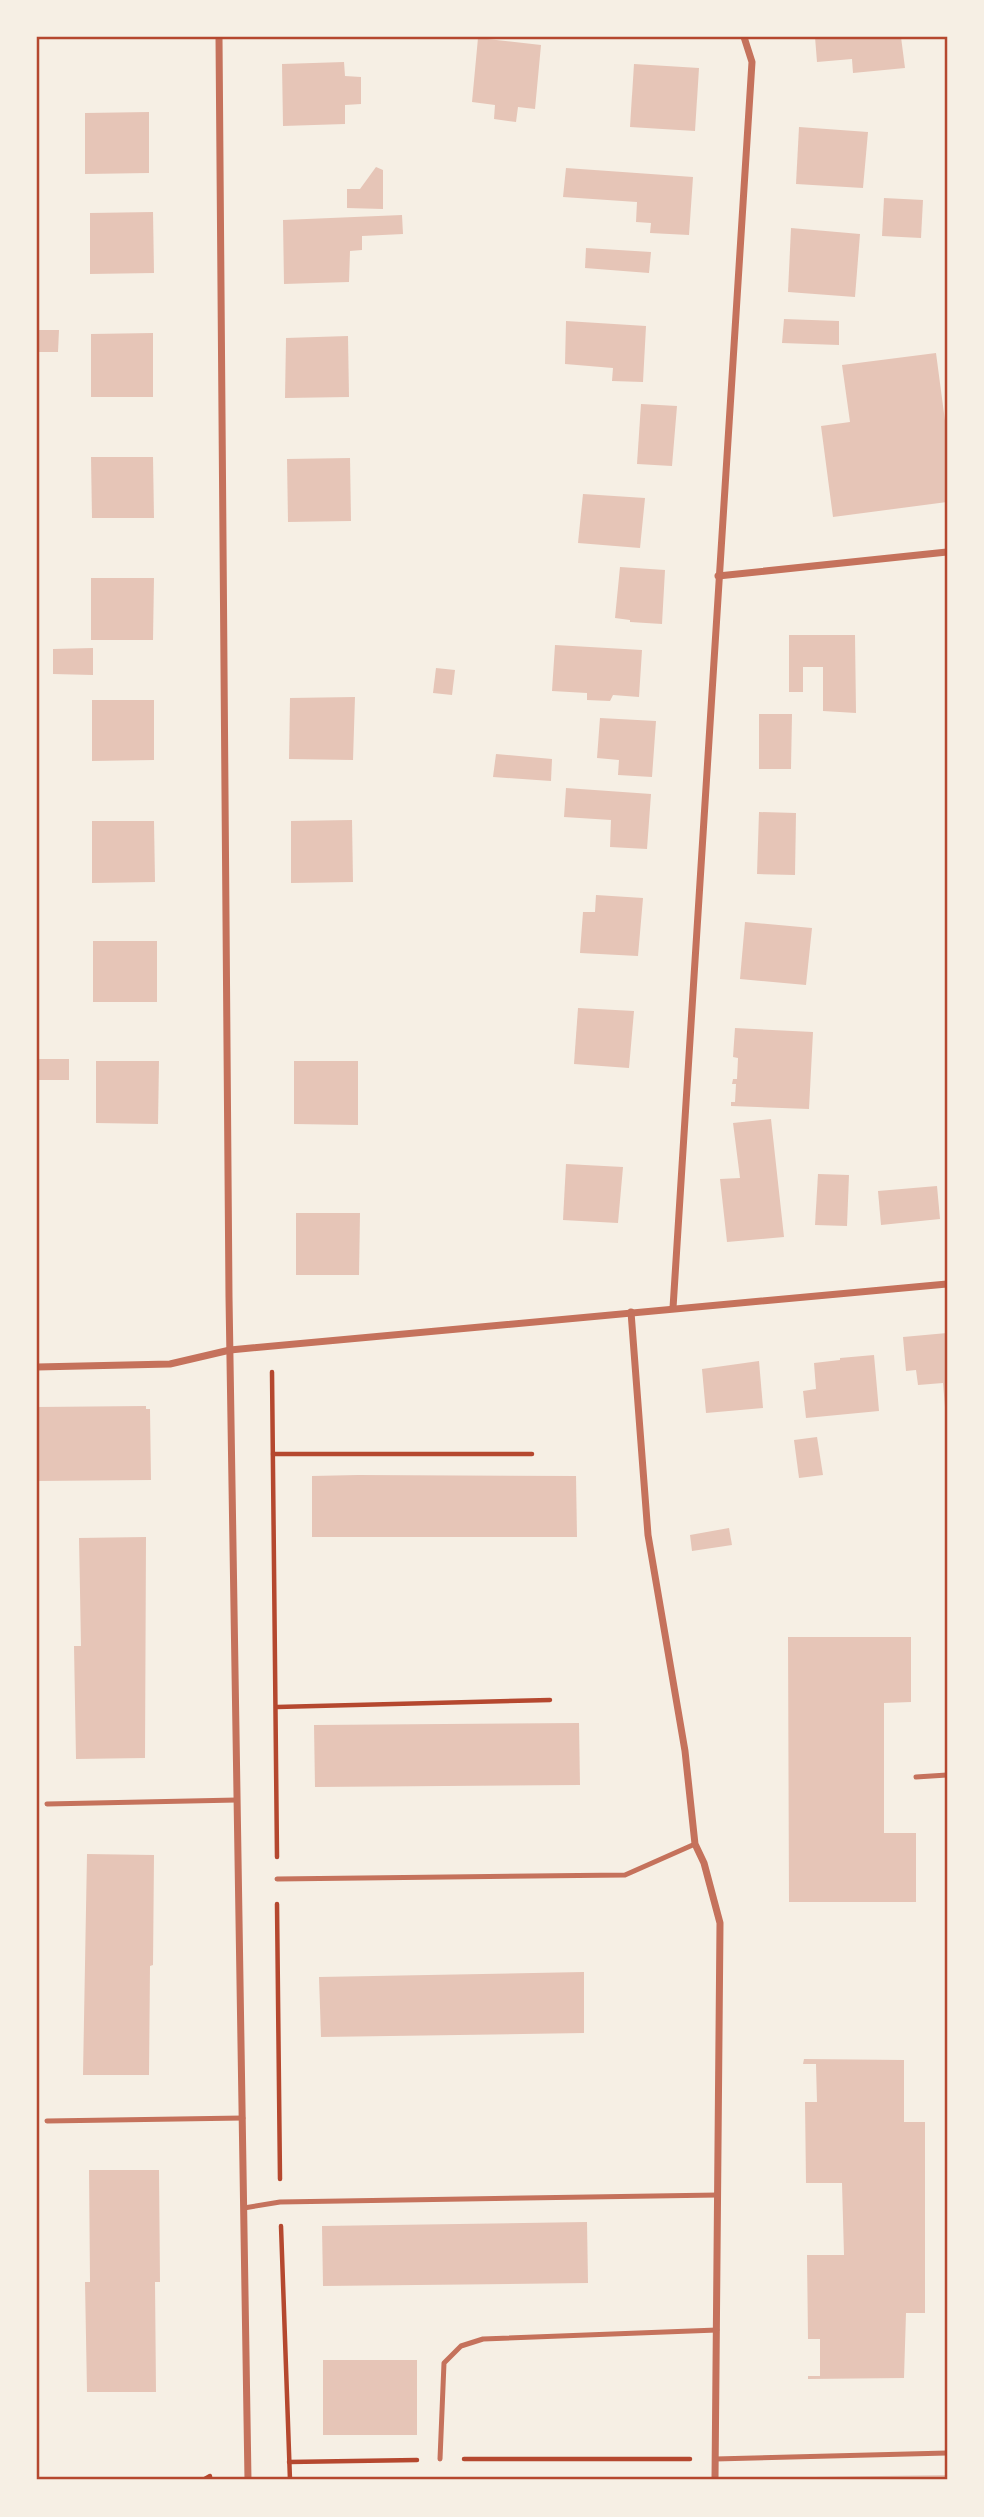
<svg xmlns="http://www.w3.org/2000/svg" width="984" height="2517" viewBox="0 0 984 2517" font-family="'Nunito Sans',sans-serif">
<rect width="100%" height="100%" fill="#f6efe4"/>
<!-- building -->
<g fill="#e6c5b7">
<path d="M 815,37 L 901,37 L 905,68 L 853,73 L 852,59 L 817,62 Z"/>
<path d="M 478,38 L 541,45 L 535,109 L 518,107 L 516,122 L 494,119 L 495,105 L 472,102 Z"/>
<path d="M 344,62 L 345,76 L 361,77 L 361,104 L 345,105 L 345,124 L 283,126 L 282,64 Z"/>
<path d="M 634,64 L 699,68 L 695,131 L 630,127 Z"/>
<path d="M 149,112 L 149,173 L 85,174 L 85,113 Z"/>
<path d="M 799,127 L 868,132 L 863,188 L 796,184 Z"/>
<path d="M 376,167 L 383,170 L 383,209 L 347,208 L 347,189 L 360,189 Z"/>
<path d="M 566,168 L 693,177 L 689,235 L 650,233 L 651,223 L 636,222 L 637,202 L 563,197 Z"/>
<path d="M 884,198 L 923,200 L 921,238 L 882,236 Z"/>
<path d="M 153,212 L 154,273 L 90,274 L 90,213 Z"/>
<path d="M 402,215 L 403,234 L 362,236 L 362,250 L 350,251 L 349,282 L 284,284 L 283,220 Z"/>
<path d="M 791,228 L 860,234 L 855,297 L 788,292 Z"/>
<path d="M 586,248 L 651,252 L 649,273 L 585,268 Z"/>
<path d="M 784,319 L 839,321 L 839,345 L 782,343 Z"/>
<path d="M 566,321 L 646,326 L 643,382 L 612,381 L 613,368 L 565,364 Z"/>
<path d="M 37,330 L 59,330 L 58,352 L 37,352 Z"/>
<path d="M 153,333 L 153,397 L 91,397 L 91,334 Z"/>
<path d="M 348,336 L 349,397 L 285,398 L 286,338 Z"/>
<path d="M 936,353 L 947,436 L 947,502 L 833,517 L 821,426 L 850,422 L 842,365 Z"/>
<path d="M 641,404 L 677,406 L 672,466 L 637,464 Z"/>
<path d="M 91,457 L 153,457 L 154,518 L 92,518 Z"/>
<path d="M 350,458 L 351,521 L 288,522 L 287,459 Z"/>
<path d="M 583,494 L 645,498 L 640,548 L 578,543 Z"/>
<path d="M 620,567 L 665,570 L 662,624 L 630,622 L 630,620 L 615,618 Z"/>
<path d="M 91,578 L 154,578 L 153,640 L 91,640 Z"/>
<path d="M 789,635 L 855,635 L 856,713 L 823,711 L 823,667 L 803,667 L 803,692 L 789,692 Z"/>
<path d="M 555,645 L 642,650 L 639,697 L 613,695 L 610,701 L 587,700 L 587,693 L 552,691 Z"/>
<path d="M 93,648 L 93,675 L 53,674 L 53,649 Z"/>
<path d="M 436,668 L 455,670 L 452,695 L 433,693 Z"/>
<path d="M 355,697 L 353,760 L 289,759 L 290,698 Z"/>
<path d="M 92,700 L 154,700 L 154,760 L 92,761 Z"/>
<path d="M 759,714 L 792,714 L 791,769 L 759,769 Z"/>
<path d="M 600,718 L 656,721 L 652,777 L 618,775 L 619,760 L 597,758 Z"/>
<path d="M 496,754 L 552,759 L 551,781 L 493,777 Z"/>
<path d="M 566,788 L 651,794 L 647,849 L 610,847 L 611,820 L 564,817 Z"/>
<path d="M 759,812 L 796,813 L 795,875 L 757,874 Z"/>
<path d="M 352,820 L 353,882 L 291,883 L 291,821 Z"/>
<path d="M 92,821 L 154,821 L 155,882 L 92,883 Z"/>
<path d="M 596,895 L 643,898 L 638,956 L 580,953 L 583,912 L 595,912 Z"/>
<path d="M 745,922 L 812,928 L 806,985 L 740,979 Z"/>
<rect x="93" y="941" width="64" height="61"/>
<path d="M 578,1008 L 634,1011 L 629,1068 L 574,1064 Z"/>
<path d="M 735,1028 L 813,1032 L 809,1109 L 731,1106 L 731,1102 L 735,1102 L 736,1084 L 732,1084 L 733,1079 L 737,1079 L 738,1058 L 733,1057 Z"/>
<rect x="37" y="1059" width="32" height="21"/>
<path d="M 96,1061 L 159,1061 L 158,1124 L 96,1123 Z"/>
<path d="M 294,1061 L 358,1061 L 358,1125 L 294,1124 Z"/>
<path d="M 771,1119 L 784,1237 L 727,1242 L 720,1179 L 740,1178 L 733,1123 Z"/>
<path d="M 566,1164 L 623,1167 L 618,1223 L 563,1220 Z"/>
<path d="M 818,1174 L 849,1175 L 847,1226 L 815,1225 Z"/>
<path d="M 937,1186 L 940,1219 L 881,1225 L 878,1191 Z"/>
<path d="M 296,1213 L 360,1213 L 359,1275 L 296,1275 Z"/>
<path d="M 947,1333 L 947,1407 L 945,1407 L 943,1383 L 918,1385 L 916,1370 L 906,1371 L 903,1337 Z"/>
<path d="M 874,1355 L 879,1411 L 806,1418 L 803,1391 L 816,1389 L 814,1363 L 840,1360 L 840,1358 Z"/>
<path d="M 759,1361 L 763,1408 L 706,1413 L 702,1369 Z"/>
<path d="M 146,1406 L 146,1409 L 150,1409 L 151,1480 L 37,1481 L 37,1407 Z"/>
<path d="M 817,1437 L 823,1475 L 799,1478 L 794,1440 Z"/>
<path d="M 358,1475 L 576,1476 L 577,1537 L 312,1537 L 312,1476 Z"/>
<path d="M 729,1528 L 732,1545 L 692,1551 L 690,1535 Z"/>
<path d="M 146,1537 L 145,1758 L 76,1759 L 74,1646 L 81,1646 L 79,1538 Z"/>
<path d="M 788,1637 L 911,1637 L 911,1702 L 884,1703 L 884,1833 L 916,1833 L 916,1902 L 789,1902 Z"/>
<path d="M 579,1723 L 580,1785 L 315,1787 L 314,1725 Z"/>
<path d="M 87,1854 L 154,1855 L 153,1965 L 150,1966 L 149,2075 L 83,2075 Z"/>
<path d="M 584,1972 L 584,2033 L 321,2037 L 319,1977 Z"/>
<path d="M 804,2059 L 904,2060 L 904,2122 L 925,2122 L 925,2313 L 906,2313 L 904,2378 L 808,2379 L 808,2376 L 820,2376 L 820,2339 L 808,2339 L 807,2255 L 844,2255 L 842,2183 L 806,2183 L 805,2102 L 817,2102 L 816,2064 L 803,2064 Z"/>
<path d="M 89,2170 L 159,2170 L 160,2282 L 155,2282 L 156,2392 L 87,2392 L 85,2282 L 90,2282 Z"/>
<path d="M 587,2222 L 588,2283 L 323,2286 L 322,2226 Z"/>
<rect x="323" y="2360" width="94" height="75"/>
<path d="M 947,2475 L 947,2480 L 815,2480 L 815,2477 Z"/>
</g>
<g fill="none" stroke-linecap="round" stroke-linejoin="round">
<!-- path -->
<g stroke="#b5482f" stroke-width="4.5">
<path d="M 272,1372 L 277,1857"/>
<path d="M 273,1454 L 532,1454"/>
<path d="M 277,1707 L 550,1700"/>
<path d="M 277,1904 L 280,2179"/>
<path d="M 281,2226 L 290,2480"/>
<path d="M 464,2459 L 690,2459"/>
<path d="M 289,2462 L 417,2460"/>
<path d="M 203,2480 L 210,2476"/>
</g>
<!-- service -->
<g stroke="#c5725c" stroke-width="5">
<path d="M 916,1777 L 947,1775"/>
<path d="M 47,1804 L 237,1800"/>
<path d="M 277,1879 L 625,1875 L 695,1844"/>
<path d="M 47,2121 L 243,2118"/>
<path d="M 244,2208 L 280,2202 L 718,2195"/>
<path d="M 440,2459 L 444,2363 L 461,2346 L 483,2339 L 717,2330"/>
<path d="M 715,2459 L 947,2453"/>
</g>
<!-- minor -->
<g stroke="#c5725c" stroke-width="7">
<path d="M 219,37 L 229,1297 L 248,2480"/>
<path d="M 718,576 L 947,552"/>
<path d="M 673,1308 L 752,62 L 744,37"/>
<path d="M 631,1312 L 648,1535 L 685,1751 L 695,1844 L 704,1863 L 720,1923 L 715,2480"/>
<path d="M 37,1367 L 170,1364 L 230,1350 L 947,1284"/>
</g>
</g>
<!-- border -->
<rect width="984" height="2517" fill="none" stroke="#f6efe4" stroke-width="77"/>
<rect x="38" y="38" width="908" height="2440" fill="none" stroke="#b5482f" stroke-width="2.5"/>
</svg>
